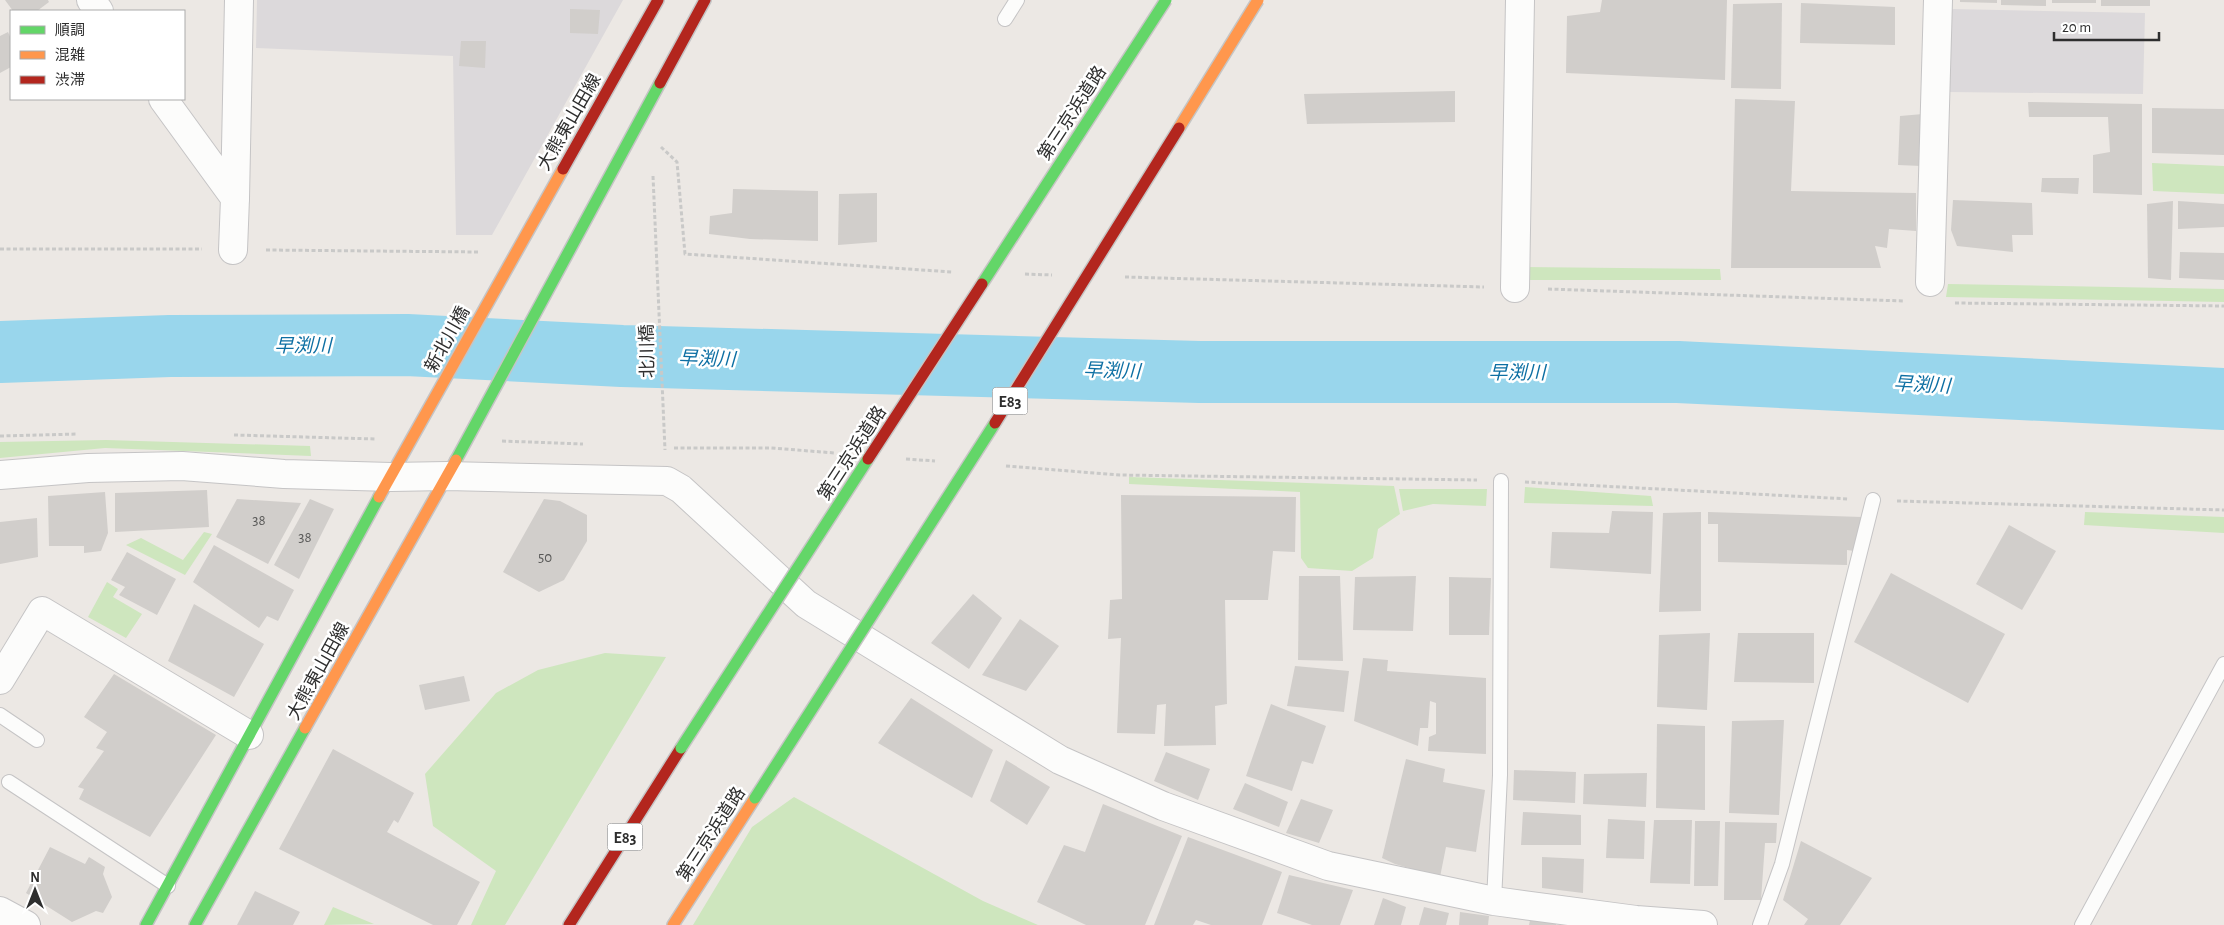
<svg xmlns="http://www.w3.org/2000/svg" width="2224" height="925" viewBox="0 0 2224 925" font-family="'Alegreya Sans','Noto Sans JP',sans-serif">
<rect width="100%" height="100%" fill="#ece8e4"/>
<!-- industrial -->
<g fill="#dcd9db">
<path d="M 257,0 L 623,0 L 492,235 L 456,235 L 453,56 L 256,48 Z"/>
<path d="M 1952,9 L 2145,13 L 2143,94 L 1949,92 Z"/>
</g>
<!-- green -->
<g fill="#cee6be">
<path d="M 2152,163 L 2224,166 L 2224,194 L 2153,191 Z"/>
<path d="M 1522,267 L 1720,269 L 1721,280 L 1523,280 Z"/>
<path d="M 1948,284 L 2224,289 L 2224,302 L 1946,297 Z"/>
<path d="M 106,440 L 310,446 L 311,456 L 105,448 L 0,458 L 0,442 Z"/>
<path d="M 1129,477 L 1394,486 L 1400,514 L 1378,529 L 1373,558 L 1352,571 L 1308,568 L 1301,558 L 1300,492 L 1129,484 Z"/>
<path d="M 1525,487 L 1651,496 L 1653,506 L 1524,503 Z"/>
<path d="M 1399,489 L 1487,489 L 1486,506 L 1433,504 L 1403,511 Z"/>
<path d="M 2085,512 L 2224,517 L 2224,533 L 2084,525 Z"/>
<path d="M 204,532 L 212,534 L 185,575 L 126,545 L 141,538 L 183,560 Z"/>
<path d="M 107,582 L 118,589 L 113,597 L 142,614 L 126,638 L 88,617 Z"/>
<path d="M 605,653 L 666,657 L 505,925 L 471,925 L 496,871 L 433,826 L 425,774 L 496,693 L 538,670 Z"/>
<path d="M 794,797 L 983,901 L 1038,925 L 693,925 L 752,827 Z"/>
<path d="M 333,907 L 374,924 L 324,925 Z"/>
</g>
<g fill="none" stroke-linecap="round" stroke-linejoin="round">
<!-- river -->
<path stroke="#99d6ec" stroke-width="62" d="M 0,352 L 170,346 L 407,345 L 622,356 L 1200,372 L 1678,372 L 2224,399"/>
</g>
<!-- building -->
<g fill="#d1cecb">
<path d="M 5,0 L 48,0 L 49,2 L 37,11 L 13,11 Z"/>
<path d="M 1602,0 L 1727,0 L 1725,80 L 1566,73 L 1567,16 L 1600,12 Z"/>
<path d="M 1960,0 L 1997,0 L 1997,3 L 1960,2 Z"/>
<path d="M 2001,0 L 2046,0 L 2046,6 L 2001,5 Z"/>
<rect x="2052" y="0" width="44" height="3"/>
<rect x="2101" y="0" width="49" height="6"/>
<path d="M 1782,3 L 1781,89 L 1731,88 L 1733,4 Z"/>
<path d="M 1801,3 L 1895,7 L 1895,45 L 1800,43 Z"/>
<path d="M 570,9 L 600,10 L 598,34 L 570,33 Z"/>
<path d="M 8,32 L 11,39 L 11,67 L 0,73 L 0,36 Z"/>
<path d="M 461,41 L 486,41 L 485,68 L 459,66 Z"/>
<path d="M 1455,91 L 1455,122 L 1307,124 L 1304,94 Z"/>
<path d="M 1735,99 L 1795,101 L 1791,191 L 1916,193 L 1916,231 L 1889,229 L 1887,248 L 1875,246 L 1881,268 L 1731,268 Z"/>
<path d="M 2028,102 L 2142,104 L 2142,195 L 2093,193 L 2093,155 L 2110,152 L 2108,117 L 2029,117 Z"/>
<path d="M 2152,108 L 2224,109 L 2224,155 L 2152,153 Z"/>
<path d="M 1923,114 L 1921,166 L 1898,165 L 1900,116 Z"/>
<path d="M 2042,178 L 2079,178 L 2078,194 L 2041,192 Z"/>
<path d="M 733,189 L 818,191 L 818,241 L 750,239 L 709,234 L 710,216 L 732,213 Z"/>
<path d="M 877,193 L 877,242 L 838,245 L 839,194 Z"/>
<path d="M 1953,200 L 2032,203 L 2033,235 L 2012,235 L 2013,252 L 1957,246 L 1951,230 Z"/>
<path d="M 2173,201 L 2171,280 L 2148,278 L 2147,204 Z"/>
<path d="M 2178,201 L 2224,204 L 2224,227 L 2178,229 Z"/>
<path d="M 2180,252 L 2224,253 L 2224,280 L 2179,278 Z"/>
<path d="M 207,490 L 209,527 L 115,532 L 115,493 Z"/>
<path d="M 105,492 L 108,533 L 101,551 L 84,553 L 84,546 L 49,546 L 48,496 Z"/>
<path d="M 1121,495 L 1296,497 L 1295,552 L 1273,551 L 1268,600 L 1225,600 L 1227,704 L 1215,706 L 1216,745 L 1164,746 L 1166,704 L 1157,705 L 1155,734 L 1117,733 L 1121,638 L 1108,639 L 1110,600 L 1122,599 Z"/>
<path d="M 237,499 L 301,503 L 268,564 L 216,537 Z"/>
<path d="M 310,499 L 334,509 L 299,579 L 274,565 Z"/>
<path d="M 544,499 L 560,501 L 587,515 L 587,541 L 564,580 L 539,592 L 503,572 Z"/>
<path d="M 1612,511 L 1653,512 L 1651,574 L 1550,568 L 1552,532 L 1609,533 Z"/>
<path d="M 1701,512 L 1701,611 L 1659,612 L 1663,513 Z"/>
<path d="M 1708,512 L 1862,517 L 1854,551 L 1847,550 L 1847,565 L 1718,562 L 1718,524 L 1708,524 Z"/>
<path d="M 37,518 L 38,557 L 0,564 L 0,522 Z"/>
<path d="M 2009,525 L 2056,551 L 2022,610 L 1976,584 Z"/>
<path d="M 214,545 L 294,590 L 278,621 L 267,616 L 259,628 L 193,582 Z"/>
<path d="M 127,552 L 176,579 L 157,615 L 119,595 L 125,587 L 111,580 Z"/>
<path d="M 1891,573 L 2005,634 L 1968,703 L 1854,642 Z"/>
<path d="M 1299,576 L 1340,576 L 1343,661 L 1298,660 Z"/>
<path d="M 1416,576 L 1413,631 L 1353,630 L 1355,577 Z"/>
<path d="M 1449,577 L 1491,578 L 1489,635 L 1449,635 Z"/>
<path d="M 973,594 L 1002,618 L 969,669 L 931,643 Z"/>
<path d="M 194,604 L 264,644 L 234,697 L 168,661 Z"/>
<path d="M 1020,619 L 1059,646 L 1026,691 L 982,675 Z"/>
<path d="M 1710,633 L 1707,710 L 1657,707 L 1659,635 Z"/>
<path d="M 1738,633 L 1814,633 L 1814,683 L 1734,682 Z"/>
<path d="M 1363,658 L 1388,660 L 1387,671 L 1486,678 L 1486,754 L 1428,751 L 1429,737 L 1436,734 L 1436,703 L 1430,701 L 1428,728 L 1420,728 L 1418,746 L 1354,721 Z"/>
<path d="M 1295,666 L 1349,671 L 1344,712 L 1287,706 Z"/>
<path d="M 114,674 L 216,735 L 150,837 L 79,799 L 84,789 L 78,787 L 104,751 L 96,748 L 107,732 L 84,717 Z"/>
<path d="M 464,676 L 470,701 L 425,710 L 419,685 Z"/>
<path d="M 911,698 L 993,750 L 972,798 L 878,743 Z"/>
<path d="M 1271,704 L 1326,726 L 1313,764 L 1302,761 L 1292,791 L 1246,776 Z"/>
<path d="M 1784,720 L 1779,815 L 1729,813 L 1732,721 Z"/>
<path d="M 1657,724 L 1705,726 L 1705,810 L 1656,808 Z"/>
<path d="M 333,749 L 414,793 L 398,823 L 394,820 L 387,832 L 480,882 L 457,925 L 433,925 L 279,849 Z"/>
<path d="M 1166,752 L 1210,769 L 1198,800 L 1154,781 Z"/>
<path d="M 1406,759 L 1445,769 L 1443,782 L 1485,790 L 1476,852 L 1446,847 L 1440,877 L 1395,864 L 1382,858 Z"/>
<path d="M 1006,760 L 1050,787 L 1027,825 L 990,801 Z"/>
<path d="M 1514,770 L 1576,772 L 1575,803 L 1513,800 Z"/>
<path d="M 1647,773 L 1646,807 L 1583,804 L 1584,774 Z"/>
<path d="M 1245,783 L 1288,802 L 1279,827 L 1233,809 Z"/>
<path d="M 1301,799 L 1333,810 L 1319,843 L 1286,833 Z"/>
<path d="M 1103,804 L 1182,836 L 1145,925 L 1086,925 L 1037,902 L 1064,845 L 1085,852 Z"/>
<path d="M 1523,812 L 1581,815 L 1581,845 L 1521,845 Z"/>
<path d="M 1608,819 L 1645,821 L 1644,859 L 1606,858 Z"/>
<path d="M 1654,820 L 1692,820 L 1690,884 L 1650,883 Z"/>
<path d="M 1695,821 L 1720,821 L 1718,886 L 1694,886 Z"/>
<path d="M 1725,822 L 1777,823 L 1776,843 L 1765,843 L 1761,900 L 1724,900 Z"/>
<path d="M 1188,837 L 1282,872 L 1262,925 L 1211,925 L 1196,920 L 1193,925 L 1154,925 Z"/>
<path d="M 1801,841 L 1872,878 L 1840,925 L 1804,925 L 1808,919 L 1783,900 Z"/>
<path d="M 50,847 L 85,864 L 89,857 L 105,867 L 103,874 L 112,897 L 103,913 L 96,911 L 72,922 L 26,893 Z"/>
<path d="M 1542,857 L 1584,859 L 1583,893 L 1542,888 Z"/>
<path d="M 1289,875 L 1353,890 L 1340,925 L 1312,925 L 1277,913 Z"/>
<path d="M 255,891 L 300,912 L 293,925 L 237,925 Z"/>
<path d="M 1383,898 L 1406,907 L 1401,925 L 1374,925 Z"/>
<path d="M 1424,907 L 1449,913 L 1446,925 L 1419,925 Z"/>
<path d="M 1460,912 L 1489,916 L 1488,925 L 1459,925 Z"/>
<path d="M 1530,920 L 1556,923 L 1556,925 L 1529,925 Z"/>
</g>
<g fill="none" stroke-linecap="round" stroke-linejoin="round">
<defs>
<g id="lane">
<path d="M 1005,19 L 1017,0"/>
<path d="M 0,715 L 37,740"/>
<path d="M 9,782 L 168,886"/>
<path d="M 1494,901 L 1500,775 L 1501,481"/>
<path d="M 1760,925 L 1782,864 L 1873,500"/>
<path d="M 2082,925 L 2224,664"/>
</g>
<g id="street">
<path d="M 91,0 L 99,11"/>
<path d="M 163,99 L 235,198 L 233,250"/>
<path d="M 235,198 L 239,0"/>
<path d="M 1930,282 L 1938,0"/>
<path d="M 1515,288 L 1520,0"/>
<path d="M 0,475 L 88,468 L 182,466 L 284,474 L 391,477 L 447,476 L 667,481 L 681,489 L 806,604 L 1060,760 L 1163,806 L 1328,866 L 1494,901 L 1636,920 L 1703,925"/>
<path d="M 0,680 L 42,611 L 249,735"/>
<path d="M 0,911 L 26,925"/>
</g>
<g id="fast">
<path d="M 456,460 L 660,83"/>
<path d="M 146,925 L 379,497"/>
<path d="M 195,925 L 305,728"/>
</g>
<g id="slow">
<path d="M 379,497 L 563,169"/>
<path d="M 305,728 L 456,460"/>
<path d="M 673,925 L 755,798"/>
</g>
<g id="jam">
<path d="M 660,83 L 705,0"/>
<path d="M 563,169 L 658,0"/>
<path d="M 569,925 L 681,748"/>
</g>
</defs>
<!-- lane casing -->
<use href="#lane" stroke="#c5c4c5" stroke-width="16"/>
<!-- street casing -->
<use href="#street" stroke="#c5c4c5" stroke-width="30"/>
<!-- fast casing -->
<use href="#fast" stroke="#c5c4c5" stroke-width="14"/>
<!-- slow casing -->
<use href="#slow" stroke="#c5c4c5" stroke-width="14"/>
<!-- jam casing -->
<use href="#jam" stroke="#c5c4c5" stroke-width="14"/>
<!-- path -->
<g stroke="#c9c9c8" stroke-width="3" stroke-dasharray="4 2.5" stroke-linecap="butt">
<path d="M 661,147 L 677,162 L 685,254 L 952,272"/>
<path d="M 653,176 L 665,450"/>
<path d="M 0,249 L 202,249"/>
<path d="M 266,250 L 479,252"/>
<path d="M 1025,274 L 1052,275"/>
<path d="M 1125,277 L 1484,287"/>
<path d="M 1548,289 L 1904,301"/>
<path d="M 1955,303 L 2224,306"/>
<path d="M 234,435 L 375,439"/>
<path d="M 0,436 L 78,434"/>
<path d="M 502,441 L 583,444"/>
<path d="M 674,448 L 771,448 L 835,453"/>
<path d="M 906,459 L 935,461"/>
<path d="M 1006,466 L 1120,475 L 1477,480"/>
<path d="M 1525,482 L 1849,499"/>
<path d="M 1897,501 L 2224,510"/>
</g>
<!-- lane -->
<use href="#lane" stroke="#fcfcfb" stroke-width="14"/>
<!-- street -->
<use href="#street" stroke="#fcfcfb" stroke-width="28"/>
<!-- fast -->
<use href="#fast" stroke="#63d668" stroke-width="11"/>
<!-- slow -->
<use href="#slow" stroke="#ff974d" stroke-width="11"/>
<!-- jam -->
<use href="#jam" stroke="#b3261e" stroke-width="11"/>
<defs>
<g id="fast-bridge">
<path d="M 982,284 L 1166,0"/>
<path d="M 681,748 L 868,459"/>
<path d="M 755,798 L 995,423"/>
</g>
<path id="slow-bridge" d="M 1179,128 L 1258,0"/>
<g id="jam-bridge">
<path d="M 995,423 L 1179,128"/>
<path d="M 868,459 L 982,284"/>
</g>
</defs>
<!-- fast-bridge casing -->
<use href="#fast-bridge" stroke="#c6c5c4" stroke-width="14" stroke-linecap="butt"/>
<!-- slow-bridge casing -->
<use href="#slow-bridge" stroke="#c6c5c4" stroke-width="14" stroke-linecap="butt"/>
<!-- jam-bridge casing -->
<use href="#jam-bridge" stroke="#c6c5c4" stroke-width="14" stroke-linecap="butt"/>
<!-- fast-bridge -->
<use href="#fast-bridge" stroke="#63d668" stroke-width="11"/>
<!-- slow-bridge -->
<use href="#slow-bridge" stroke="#ff974d" stroke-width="11"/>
<!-- jam-bridge -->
<use href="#jam-bridge" stroke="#b3261e" stroke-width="11"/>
</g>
<g text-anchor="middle" stroke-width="5" stroke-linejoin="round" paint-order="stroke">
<!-- number labels -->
<g font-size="15" fill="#585857">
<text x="259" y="525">38</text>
<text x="305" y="542">38</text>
<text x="545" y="562">50</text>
</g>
<!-- shield labels -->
<g fill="#fff" stroke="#6d6d6d" stroke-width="1">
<rect x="992.5" y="387.5" width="35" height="27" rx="4"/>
<rect x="607.5" y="823.5" width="35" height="27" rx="4"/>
</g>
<g font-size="16" font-weight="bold" fill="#2e2e2e">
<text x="1010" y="407">E83</text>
<text x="625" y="843">E83</text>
</g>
<!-- street labels -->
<g font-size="18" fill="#2e2e2e" stroke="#fff">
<text transform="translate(1072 113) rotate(-57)" y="6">第三京浜道路</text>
<text transform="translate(569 122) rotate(-60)" y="6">大熊東山田線</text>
<text transform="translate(447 339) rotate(-61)" y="6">新北川橋</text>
<text transform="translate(647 351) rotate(-91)" y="6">北川橋</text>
<text transform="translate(852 453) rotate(-57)" y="6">第三京浜道路</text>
<text transform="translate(318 671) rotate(-61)" y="6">大熊東山田線</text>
<text transform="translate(711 834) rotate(-57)" y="6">第三京浜道路</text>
</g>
<!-- water labels -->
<g font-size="19" font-style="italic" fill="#0d6fa3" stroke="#fff">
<text x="303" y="352">早渕川</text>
<text transform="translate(707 358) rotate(2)" y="7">早渕川</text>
<text transform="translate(1112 370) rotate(2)" y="7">早渕川</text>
<text x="1517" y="379">早渕川</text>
<text transform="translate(1922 384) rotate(3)" y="7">早渕川</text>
</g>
</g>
<!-- legend -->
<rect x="10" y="10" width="175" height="90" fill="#ffffff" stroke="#ababab"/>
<rect x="20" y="26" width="25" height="8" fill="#63d668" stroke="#ababab"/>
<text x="55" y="35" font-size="15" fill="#2e2e2e">順調</text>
<rect x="20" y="51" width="25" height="8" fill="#ff974d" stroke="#ababab"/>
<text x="55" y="60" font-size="15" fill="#2e2e2e">混雑</text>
<rect x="20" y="76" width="25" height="8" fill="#b3261e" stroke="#ababab"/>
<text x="55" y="85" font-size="15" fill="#2e2e2e">渋滞</text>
<!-- north arrow -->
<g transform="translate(35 890)" stroke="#ffffff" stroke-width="4" paint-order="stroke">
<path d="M0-4L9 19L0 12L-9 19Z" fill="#2e2e2e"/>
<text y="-8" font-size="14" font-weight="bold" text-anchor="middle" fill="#2e2e2e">N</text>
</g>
<!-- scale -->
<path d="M2054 32v8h105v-8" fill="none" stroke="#2e2e2e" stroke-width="2.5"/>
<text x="2062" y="32" font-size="15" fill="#2e2e2e" stroke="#ffffff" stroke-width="4" paint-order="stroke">20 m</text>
</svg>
